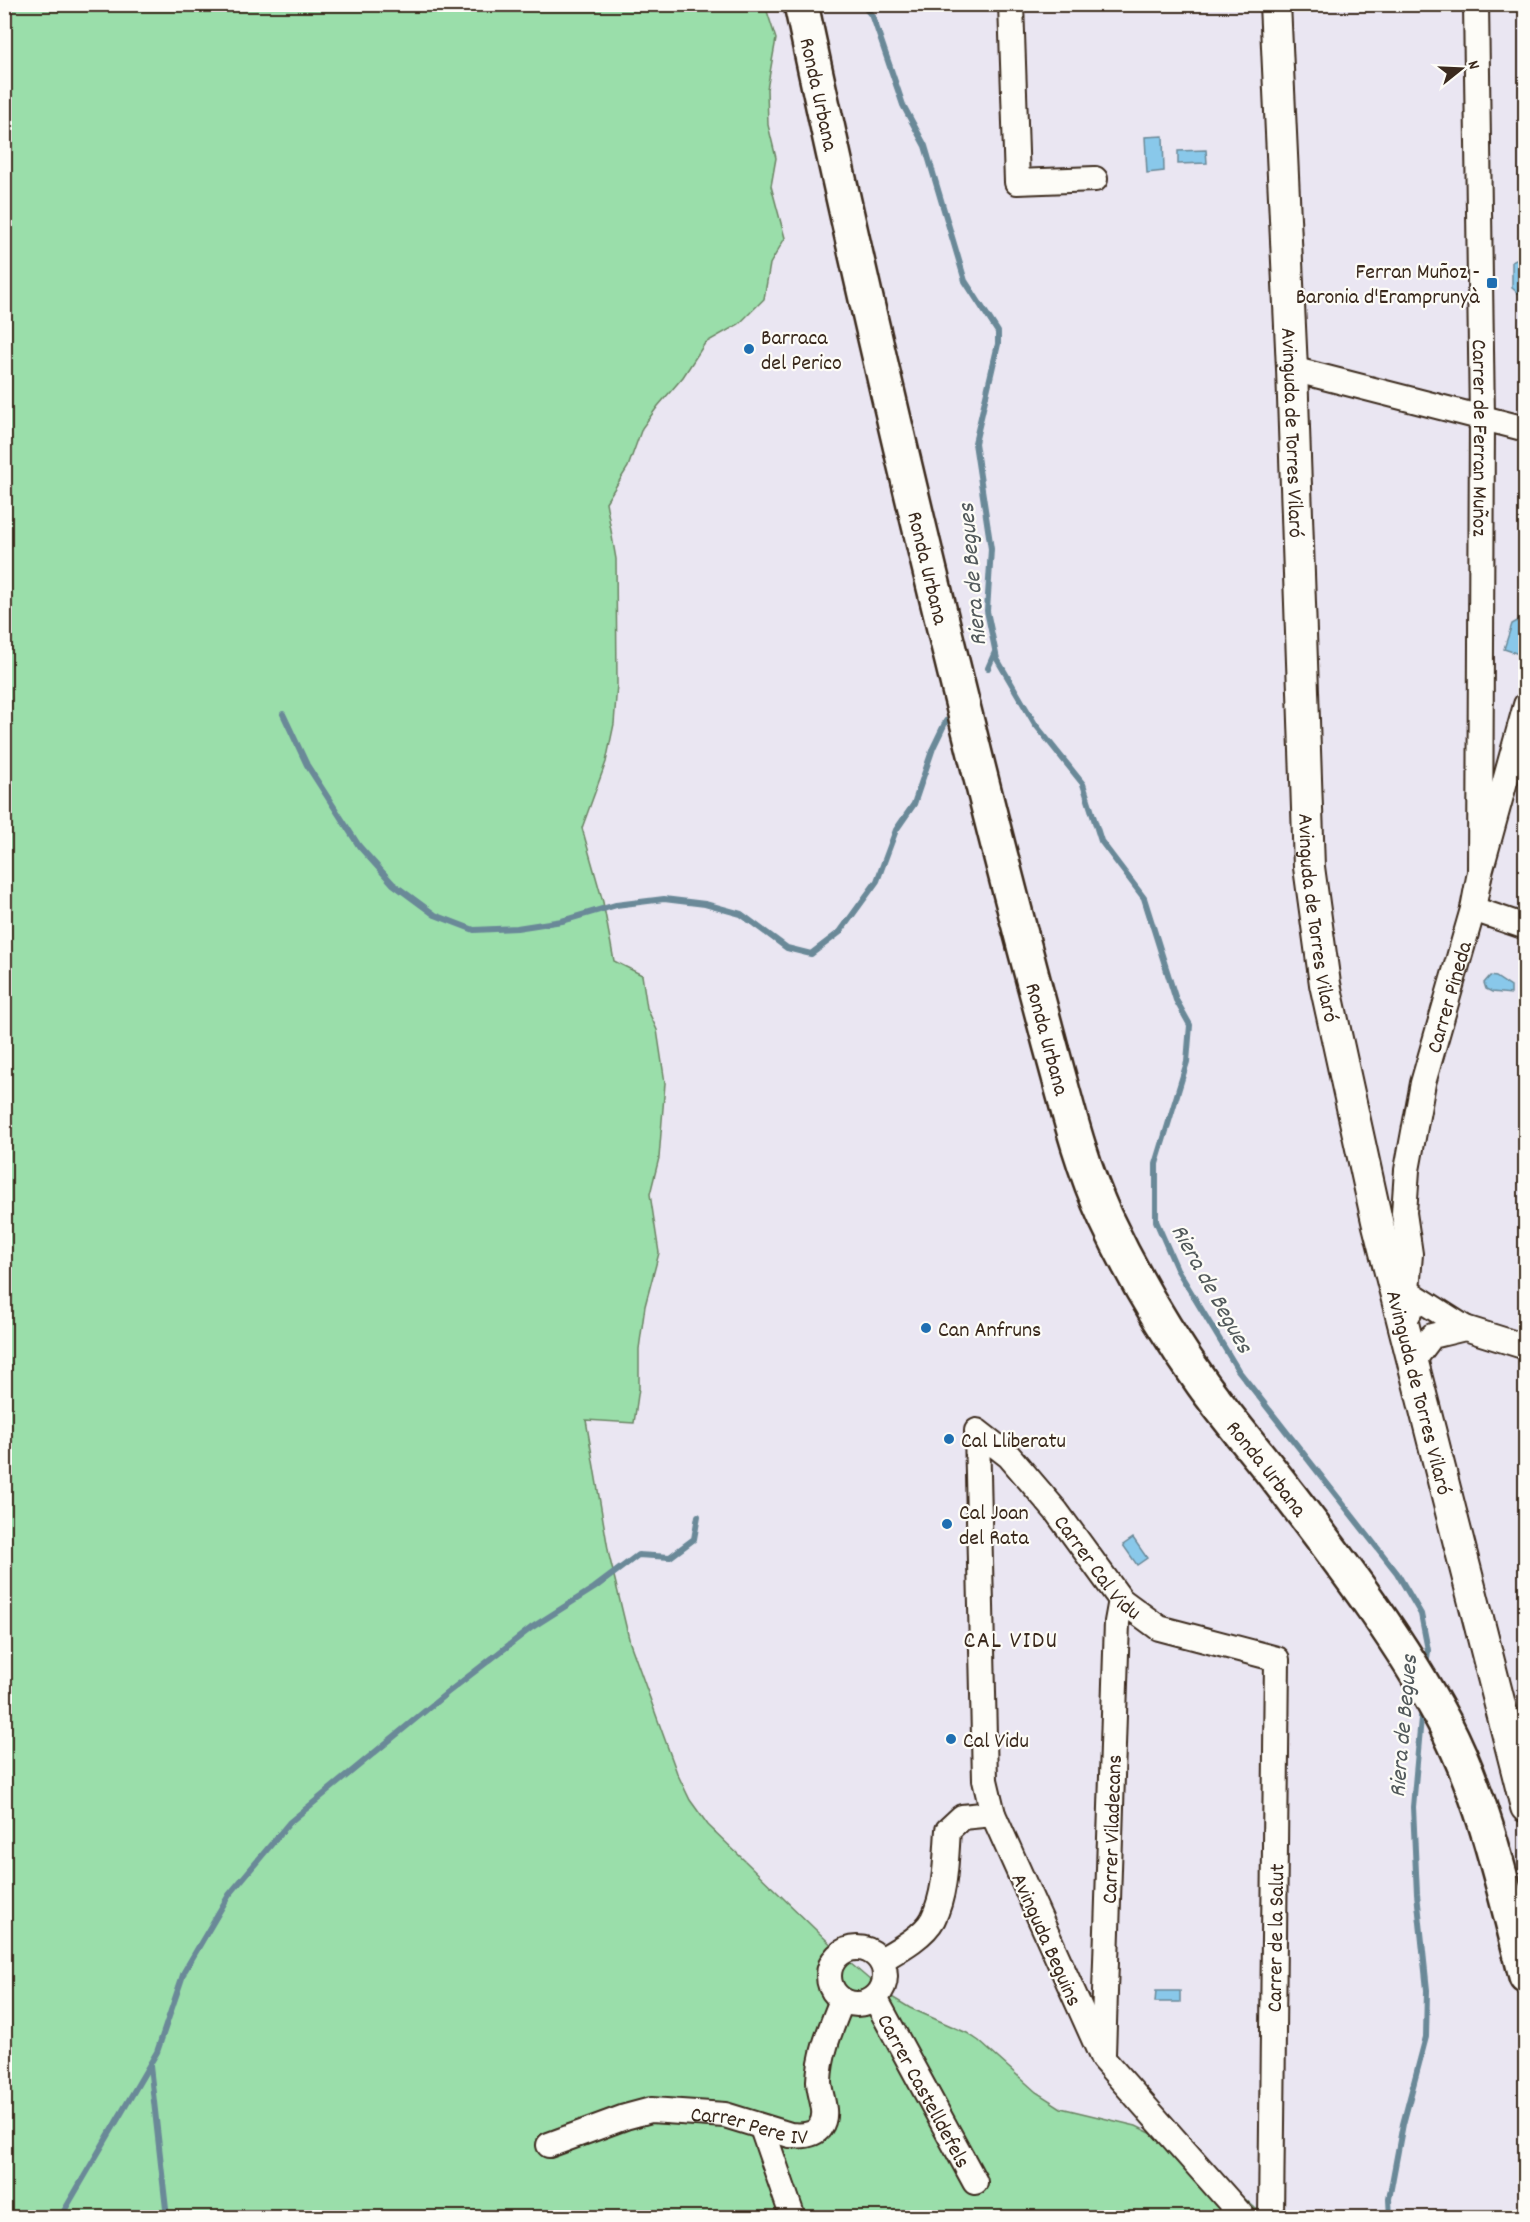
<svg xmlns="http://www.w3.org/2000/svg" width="1530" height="2222" viewBox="0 0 1530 2222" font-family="Dekko,sans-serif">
<rect width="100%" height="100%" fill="#eae6f2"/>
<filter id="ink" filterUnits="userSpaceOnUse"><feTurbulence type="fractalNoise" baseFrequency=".0167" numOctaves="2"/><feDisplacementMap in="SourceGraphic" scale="12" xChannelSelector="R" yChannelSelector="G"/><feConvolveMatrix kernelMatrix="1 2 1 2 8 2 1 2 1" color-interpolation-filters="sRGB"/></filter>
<g filter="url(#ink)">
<!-- green -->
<path fill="#9adeaa" stroke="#6a8464" stroke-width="1.5" d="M 5,5 L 765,5 L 776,39 L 767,89 L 768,125 L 776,158 L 771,186 L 785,238 L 770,264 L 764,299 L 739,324 L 705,343 L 683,377 L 658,406 L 642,428 L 628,467 L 606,502 L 616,559 L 617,684 L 614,724 L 606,762 L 582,828 L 603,902 L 614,961 L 642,975 L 647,1008 L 657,1030 L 665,1083 L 659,1158 L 650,1194 L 659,1253 L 645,1306 L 639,1349 L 639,1388 L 634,1423 L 586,1420 L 609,1555 L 630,1643 L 677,1773 L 690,1800 L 708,1825 L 850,1963 L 885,1993 L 910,2008 L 967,2033 L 979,2041 L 1036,2092 L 1061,2108 L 1136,2126 L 1177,2146 L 1215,2172 L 1265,2217 L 5,2218 Z"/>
<!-- water -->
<g fill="#89c8ea" stroke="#6a8998" stroke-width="1.5">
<path d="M 1163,136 L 1164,171 L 1147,173 L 1145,137 Z"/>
<path d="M 1206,150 L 1207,163 L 1178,164 L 1178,151 Z"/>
<path d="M 1516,259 L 1525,262 L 1525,293 L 1518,293 L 1512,288 L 1512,261 Z"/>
<path d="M 1519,620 L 1525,622 L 1525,634 L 1519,654 L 1504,649 L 1512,624 Z"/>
<path d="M 1490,976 L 1496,977 L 1511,987 L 1511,994 L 1492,992 L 1486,989 L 1484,983 Z"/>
<path d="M 1133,1538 L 1147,1558 L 1137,1565 L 1123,1545 Z"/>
<path d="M 1156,1991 L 1180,1991 L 1180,2002 L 1155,2002 Z"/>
</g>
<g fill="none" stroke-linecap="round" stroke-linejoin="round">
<!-- stream -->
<g stroke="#6a8998" stroke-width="6">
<path d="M 862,4 L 873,17 L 903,105 L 925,146 L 965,281 L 998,332 L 998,344 L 975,443 L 991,549 L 987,611 L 997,659 L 1035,724 L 1083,784 L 1101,841 L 1144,898 L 1176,1000 L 1190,1025 L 1187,1062 L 1156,1164 L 1156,1221 L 1177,1269 L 1238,1370 L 1397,1573 L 1421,1614 L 1428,1650 L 1426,1667"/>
<path d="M 988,668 L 995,652"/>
<path d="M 283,714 L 307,765 L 359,846 L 393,884 L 435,915 L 474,930 L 517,928 L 562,921 L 616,905 L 664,899 L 705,904 L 741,914 L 787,948 L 811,954 L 840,932 L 877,881 L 896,830 L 914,804 L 933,748 L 946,721"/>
<path d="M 150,2066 L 167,2218"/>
<path d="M 60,2218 L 157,2052 L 184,1972 L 229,1895 L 290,1822 L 447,1693 L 531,1628 L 594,1588 L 638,1555 L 670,1557 L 694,1539 L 698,1516"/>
<path d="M 1390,2218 L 1389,2199 L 1403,2124 L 1426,2037 L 1427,1990 L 1417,1894 L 1413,1807 L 1422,1707"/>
</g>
<defs>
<g id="minor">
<path d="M 1011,4 L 1017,182 L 1095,179"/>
<path id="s1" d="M 1476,4 L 1482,418 L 1480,872"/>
<path d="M 1292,369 L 1526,429"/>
<path d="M 1473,909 L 1526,927"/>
<path d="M 1407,1291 L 1465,1328"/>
<path id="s2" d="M 1409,1313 L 1407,1291 L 1410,1254 L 1404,1213 L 1407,1170 L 1423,1083 L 1473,909 L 1480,872 L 1526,705"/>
<path d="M 1413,1361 L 1432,1336 L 1465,1328 L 1526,1347"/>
<circle cx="857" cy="1976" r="28"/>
<path d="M 881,1960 C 898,1950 924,1936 933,1919 C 946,1893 946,1858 948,1830 L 962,1817 L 993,1814"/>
<path id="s3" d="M 875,1998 L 975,2182"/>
<path id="s4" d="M 1103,2054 L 1117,1622 L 1121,1600"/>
<path d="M 762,2128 L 793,2218"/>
<path id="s5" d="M 549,2145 L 625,2117 L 651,2110 L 725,2115 L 790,2135 C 800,2136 814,2136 820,2127 C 830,2113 819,2096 819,2081 C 820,2052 832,2026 842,2000"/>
<path id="s6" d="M 1244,2218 L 1103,2059 L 993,1814 L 985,1780 L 977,1431 L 1009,1456 L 1056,1511 L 1121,1600 L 1159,1628 L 1277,1659 L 1271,2218"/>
</g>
<g id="tertiary">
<path id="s7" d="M 1275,4 L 1292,369 L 1309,867 L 1325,984 L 1377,1221 L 1526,1807"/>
</g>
<g id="secondary">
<path id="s8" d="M 801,4 C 858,273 921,540 988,806 C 1008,886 1029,965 1050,1044 C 1066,1102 1080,1162 1105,1217 C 1132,1275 1165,1331 1202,1383 C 1227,1418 1255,1450 1281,1484 C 1339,1560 1399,1637 1444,1722 C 1485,1800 1504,1891 1526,1976"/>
</g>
</defs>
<!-- minor casing -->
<use href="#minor" stroke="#3b2a1e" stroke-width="28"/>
<!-- tertiary casing -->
<use href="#tertiary" stroke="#3b2a1e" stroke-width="34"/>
<!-- secondary casing -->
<use href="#secondary" stroke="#3b2a1e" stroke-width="38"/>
<!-- minor -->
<use href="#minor" stroke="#fdfcf7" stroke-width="24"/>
<!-- tertiary -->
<use href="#tertiary" stroke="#fdfcf7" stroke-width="30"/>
<!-- secondary -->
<use href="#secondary" stroke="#fdfcf7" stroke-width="33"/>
</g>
</g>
<!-- markers -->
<g fill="#1f6fb2" stroke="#fdfcf7" stroke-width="2">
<rect x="1486" y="277" width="12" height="12" rx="3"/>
<circle cx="749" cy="349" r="6"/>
<circle cx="926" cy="1328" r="6"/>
<circle cx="949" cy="1439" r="6"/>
<circle cx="947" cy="1524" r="6"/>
<circle cx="951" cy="1739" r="6"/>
</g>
<g text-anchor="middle" stroke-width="4.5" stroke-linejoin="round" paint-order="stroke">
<!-- street labels -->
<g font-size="22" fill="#3b2a1e" stroke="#fdfcf7">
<text dy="8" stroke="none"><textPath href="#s8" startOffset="92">Ronda Urbana</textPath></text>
<text dy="8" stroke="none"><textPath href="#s7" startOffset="429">Avinguda de Torres Vilaró</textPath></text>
<text dy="8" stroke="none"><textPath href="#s1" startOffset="434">Carrer de Ferran Muñoz</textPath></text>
<text dy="8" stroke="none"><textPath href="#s8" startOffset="578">Ronda Urbana</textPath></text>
<text dy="8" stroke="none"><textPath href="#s7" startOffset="915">Avinguda de Torres Vilaró</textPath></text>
<text dy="8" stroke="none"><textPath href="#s2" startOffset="322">Carrer Pineda</textPath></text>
<text dy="8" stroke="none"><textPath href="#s8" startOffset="1064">Ronda Urbana</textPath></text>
<text dy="8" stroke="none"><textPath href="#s7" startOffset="1401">Avinguda de Torres Vilaró</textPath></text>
<text dy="8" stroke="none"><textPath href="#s8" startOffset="1551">Ronda Urbana</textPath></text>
<text dy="8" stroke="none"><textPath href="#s6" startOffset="1048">Carrer Cal Vidu</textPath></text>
<text dy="8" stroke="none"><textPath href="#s4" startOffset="225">Carrer Viladecans</textPath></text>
<text transform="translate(1274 1938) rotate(-89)" y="8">Carrer de la Salut</text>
<text transform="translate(1048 1939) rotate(66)" y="8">Avinguda Beguins</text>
<text dy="8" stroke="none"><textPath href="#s3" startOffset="105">Carrer Castelldefels</textPath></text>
<text dy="8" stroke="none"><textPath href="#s5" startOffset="208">Carrer Pere IV</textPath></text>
</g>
<!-- poi labels -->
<g font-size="22" fill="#3b2a1e" stroke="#fdfcf7" text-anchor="start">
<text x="1480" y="278" text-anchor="end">Ferran Muñoz -<tspan x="1480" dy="25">Baronia d'Eramprunyà</tspan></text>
<text x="761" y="344">Barraca<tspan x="761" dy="25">del Perico</tspan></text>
<text x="938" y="1336">Can Anfruns</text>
<text x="961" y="1447">Cal Lliberatu</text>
<text x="959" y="1519">Cal Joan<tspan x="959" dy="25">del Rata</tspan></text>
<text x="963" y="1747">Cal Vidu</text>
</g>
<!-- water labels -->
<g font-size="24" font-style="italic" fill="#52595b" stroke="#fdfcf7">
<text transform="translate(971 575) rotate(-95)" y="8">Riera de Begues</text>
<text transform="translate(1213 1288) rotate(61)" y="8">Riera de Begues</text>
<text transform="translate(1402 1726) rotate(-85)" y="8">Riera de Begues</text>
</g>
<!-- neighbourhood labels -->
<g font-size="24" letter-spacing="1.5" fill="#3b2a1e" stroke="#fdfcf7">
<text x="1011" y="1647">CAL VIDU</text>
</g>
</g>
<!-- margin -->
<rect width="1530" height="2222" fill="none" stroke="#fdfcf7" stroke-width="24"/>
<rect x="12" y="12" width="1506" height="2198" fill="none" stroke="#3b2a1e" stroke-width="2" filter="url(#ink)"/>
<!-- north arrow -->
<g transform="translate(1461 69) rotate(72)" stroke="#fdfcf7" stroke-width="4.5" paint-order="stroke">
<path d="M0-4.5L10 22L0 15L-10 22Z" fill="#3b2a1e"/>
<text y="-9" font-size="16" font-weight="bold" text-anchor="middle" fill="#3b2a1e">N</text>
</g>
</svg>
